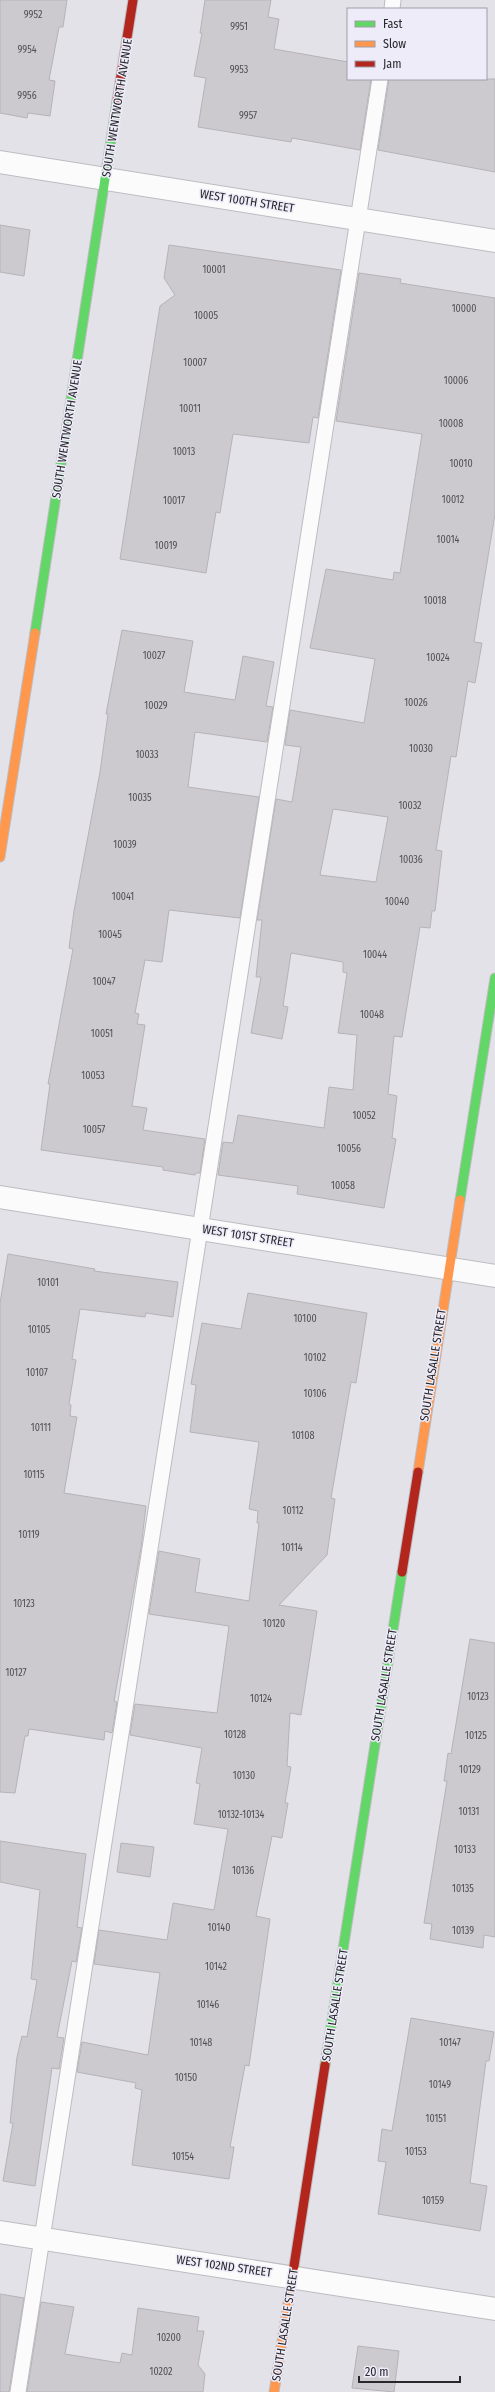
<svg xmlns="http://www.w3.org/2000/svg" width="495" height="2392" viewBox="0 0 495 2392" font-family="'Fira Sans Condensed',sans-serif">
<rect width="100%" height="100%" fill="#e3e2e8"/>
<!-- building -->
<g fill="#cccace" stroke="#b6b3b8" fill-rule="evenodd">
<path d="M 0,0 L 67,0 L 63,27 L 59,27 L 49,80 L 55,81 L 50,116 L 28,113 L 27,118 L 0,113 Z"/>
<path d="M 205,0 L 271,0 L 268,17 L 279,19 L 274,49 L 348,62 L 348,79 L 371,79 L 360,150 L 292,138 L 291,142 L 198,127 L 206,78 L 194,76 L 202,33 L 200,33 Z"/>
<path d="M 389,79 L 495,79 L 495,172 L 378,150 Z"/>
<path d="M 0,225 L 30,230 L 24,276 L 0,272 Z"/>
<path d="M 169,245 L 341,270 L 318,418 L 313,417 L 309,443 L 233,434 L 220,513 L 216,512 L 206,573 L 120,559 L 160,306 L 175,295 L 164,278 Z"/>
<path d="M 359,273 L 401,279 L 400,283 L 495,298 L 495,514 L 474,642 L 482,643 L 475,683 L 468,681 L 456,757 L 451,756 L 436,850 L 442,851 L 435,911 L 432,911 L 430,928 L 420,927 L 402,1037 L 394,1036 L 388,1094 L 397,1096 L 392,1138 L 396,1139 L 384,1208 L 297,1194 L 298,1186 L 218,1175 L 223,1142 L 233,1143 L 238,1115 L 324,1128 L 329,1087 L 353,1090 L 357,1035 L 338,1033 L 347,973 L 343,972 L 343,962 L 291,953 L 283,1006 L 288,1007 L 282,1039 L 251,1033 L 261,977 L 256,977 L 262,920 L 257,920 L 276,799 L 292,802 L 301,747 L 285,745 L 290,710 L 364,723 L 375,659 L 310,648 L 326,569 L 393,580 L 394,572 L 400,573 L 422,434 L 336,421 ZM 333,809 L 388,817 L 376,882 L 320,875 Z"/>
<path d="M 122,630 L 193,641 L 184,692 L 235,700 L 243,656 L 274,662 L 266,706 L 273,707 L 267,742 L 195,732 L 188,787 L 259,797 L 240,918 L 169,910 L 162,962 L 145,960 L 135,1013 L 139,1014 L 137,1024 L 145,1025 L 132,1106 L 147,1108 L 143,1130 L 205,1139 L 200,1173 L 196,1173 L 195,1175 L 163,1170 L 163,1167 L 41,1150 L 50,1084 L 48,1084 L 73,949 L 69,948 L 74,911 L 100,772 L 108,714 L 106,714 Z"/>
<path d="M 8,1254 L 95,1269 L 94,1271 L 178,1282 L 173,1317 L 146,1313 L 145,1317 L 80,1309 L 72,1359 L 76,1360 L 69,1404 L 71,1405 L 70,1416 L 77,1417 L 64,1493 L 146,1506 L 141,1548 L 114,1701 L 117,1702 L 112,1733 L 105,1731 L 104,1740 L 29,1729 L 28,1736 L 25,1736 L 15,1793 L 0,1792 L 0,1303 Z"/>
<path d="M 248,1293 L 367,1313 L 356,1383 L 351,1382 L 331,1498 L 335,1499 L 327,1555 L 279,1605 L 317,1611 L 301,1715 L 290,1713 L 287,1766 L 291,1767 L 285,1803 L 288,1803 L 282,1838 L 272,1836 L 256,1916 L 270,1919 L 249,2066 L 245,2065 L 230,2147 L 234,2147 L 229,2179 L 132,2165 L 142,2090 L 135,2088 L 136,2083 L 77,2072 L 82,2042 L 148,2055 L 160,1973 L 94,1964 L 99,1930 L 167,1940 L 173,1903 L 214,1910 L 228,1829 L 194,1824 L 200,1784 L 196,1783 L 202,1748 L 130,1735 L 135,1704 L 217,1713 L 229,1626 L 149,1614 L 159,1551 L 200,1559 L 195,1592 L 249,1601 L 259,1523 L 257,1523 L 258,1511 L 249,1509 L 259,1442 L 190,1432 L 196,1385 L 191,1384 L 202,1323 L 241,1329 Z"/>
<path d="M 470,1639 L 495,1643 L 495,1937 L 484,1935 L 483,1948 L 430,1939 L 432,1924 L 424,1923 L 447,1781 L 444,1781 L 448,1753 L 451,1754 Z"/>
<path d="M 0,1841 L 86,1854 L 77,1927 L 82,1928 L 76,1962 L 72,1961 L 57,2037 L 64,2038 L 59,2069 L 52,2068 L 35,2186 L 3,2181 L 13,2123 L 10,2123 L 17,2057 L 22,2036 L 27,2037 L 37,1980 L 31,1979 L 40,1890 L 0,1882 Z"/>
<path d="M 121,1843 L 154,1847 L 150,1877 L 117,1872 Z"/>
<path d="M 411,2018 L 494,2032 L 489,2061 L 486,2061 L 470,2183 L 487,2186 L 480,2231 L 378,2214 L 386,2162 L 378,2161 L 382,2129 L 392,2131 Z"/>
<path d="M 0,2294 L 24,2298 L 9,2392 L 0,2392 Z"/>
<path d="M 41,2302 L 74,2307 L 65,2354 L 120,2363 L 122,2353 L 132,2355 L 138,2308 L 199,2317 L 197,2331 L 204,2331 L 198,2365 L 205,2374 L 203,2392 L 27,2392 Z"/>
<path d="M 358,2346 L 399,2351 L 394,2392 L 352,2388 Z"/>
</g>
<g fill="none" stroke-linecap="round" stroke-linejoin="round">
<defs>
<g id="lane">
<path d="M 392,9 L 393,0"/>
<path d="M 18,2392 L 380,79"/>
</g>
<g id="street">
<path d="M 0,162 L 495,241"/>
<path d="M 0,1197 L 495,1276"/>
<path d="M 0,2232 L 495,2309"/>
</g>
<g id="fast">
<path d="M 35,633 L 117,101"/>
<path d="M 460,1200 L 495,978"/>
<path d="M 325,2065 L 402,1572"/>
</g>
<g id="slow">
<path d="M 0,857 L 35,633"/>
<path d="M 418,1472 L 460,1200"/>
<path d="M 274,2392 L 294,2266"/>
</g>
<g id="jam">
<path d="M 117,101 L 133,0"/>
<path d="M 402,1572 L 418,1472"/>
<path d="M 294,2266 L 325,2065"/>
</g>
</defs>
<!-- lane casing -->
<use href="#lane" stroke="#bdbcc1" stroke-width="17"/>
<!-- street casing -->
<use href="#street" stroke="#bdbcc1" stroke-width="24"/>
<!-- fast casing -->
<use href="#fast" stroke="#bdbcc1" stroke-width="11"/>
<!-- slow casing -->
<use href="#slow" stroke="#bdbcc1" stroke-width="11"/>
<!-- jam casing -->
<use href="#jam" stroke="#bdbcc1" stroke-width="11"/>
<!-- lane -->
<use href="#lane" stroke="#fbfbfc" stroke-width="15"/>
<!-- street -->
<use href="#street" stroke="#fbfbfc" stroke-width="22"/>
<!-- fast -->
<use href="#fast" stroke="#63d668" stroke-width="9"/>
<!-- slow -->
<use href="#slow" stroke="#ff974d" stroke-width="9"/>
<!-- jam -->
<use href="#jam" stroke="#b3261e" stroke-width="9"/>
</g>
<g text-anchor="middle" stroke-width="3" stroke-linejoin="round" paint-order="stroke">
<!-- number labels -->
<g font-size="10" fill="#515054">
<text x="33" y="18">9952</text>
<text x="239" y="30">9951</text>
<text x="27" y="53">9954</text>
<text x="239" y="73">9953</text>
<text x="27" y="99">9956</text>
<text x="248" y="119">9957</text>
<text x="214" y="273">10001</text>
<text x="464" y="312">10000</text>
<text x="206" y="319">10005</text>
<text x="195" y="366">10007</text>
<text x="456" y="384">10006</text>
<text x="190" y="412">10011</text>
<text x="451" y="427">10008</text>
<text x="184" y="455">10013</text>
<text x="461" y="467">10010</text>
<text x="453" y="503">10012</text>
<text x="174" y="504">10017</text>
<text x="448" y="543">10014</text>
<text x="166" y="549">10019</text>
<text x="435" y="604">10018</text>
<text x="154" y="659">10027</text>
<text x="438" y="661">10024</text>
<text x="416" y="706">10026</text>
<text x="156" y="709">10029</text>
<text x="421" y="752">10030</text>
<text x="147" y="758">10033</text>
<text x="140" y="801">10035</text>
<text x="410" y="809">10032</text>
<text x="125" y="848">10039</text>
<text x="411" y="863">10036</text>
<text x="123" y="900">10041</text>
<text x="397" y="905">10040</text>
<text x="110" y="938">10045</text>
<text x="375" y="958">10044</text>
<text x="104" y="985">10047</text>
<text x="372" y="1018">10048</text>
<text x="102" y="1037">10051</text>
<text x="93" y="1079">10053</text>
<text x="364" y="1119">10052</text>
<text x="94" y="1133">10057</text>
<text x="349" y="1152">10056</text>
<text x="343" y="1189">10058</text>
<text x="48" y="1286">10101</text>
<text x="305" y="1322">10100</text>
<text x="39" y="1333">10105</text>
<text x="315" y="1361">10102</text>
<text x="37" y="1376">10107</text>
<text x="315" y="1397">10106</text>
<text x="41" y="1431">10111</text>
<text x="303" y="1439">10108</text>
<text x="34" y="1478">10115</text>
<text x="293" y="1514">10112</text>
<text x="29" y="1538">10119</text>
<text x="292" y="1551">10114</text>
<text x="24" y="1607">10123</text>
<text x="274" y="1627">10120</text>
<text x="16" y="1676">10127</text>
<text x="478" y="1700">10123</text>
<text x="261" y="1702">10124</text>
<text x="235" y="1738">10128</text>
<text x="476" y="1739">10125</text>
<text x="470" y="1773">10129</text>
<text x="244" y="1779">10130</text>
<text x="469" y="1815">10131</text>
<text x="241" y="1818">10132-10134</text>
<text x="465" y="1853">10133</text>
<text x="243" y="1874">10136</text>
<text x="463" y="1892">10135</text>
<text x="219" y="1931">10140</text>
<text x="463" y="1934">10139</text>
<text x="216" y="1970">10142</text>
<text x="208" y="2008">10146</text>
<text x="201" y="2046">10148</text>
<text x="450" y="2046">10147</text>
<text x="186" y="2081">10150</text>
<text x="440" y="2088">10149</text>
<text x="436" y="2122">10151</text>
<text x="416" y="2155">10153</text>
<text x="183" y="2160">10154</text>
<text x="433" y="2204">10159</text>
<text x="169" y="2341">10200</text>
<text x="161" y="2375">10202</text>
</g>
<!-- street labels -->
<g font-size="12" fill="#28272c" stroke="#eeecf9">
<text transform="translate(117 108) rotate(-81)" y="4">SOUTH WENTWORTH AVENUE</text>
<text transform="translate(247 201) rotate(9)" y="4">WEST 100TH STREET</text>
<text transform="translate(67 429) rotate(-81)" y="4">SOUTH WENTWORTH AVENUE</text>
<text transform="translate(248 1236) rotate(9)" y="4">WEST 101ST STREET</text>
<text transform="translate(433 1365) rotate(-81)" y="4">SOUTH LASALLE STREET</text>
<text transform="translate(384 1685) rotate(-81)" y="4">SOUTH LASALLE STREET</text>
<text transform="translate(335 2005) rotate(-81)" y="4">SOUTH LASALLE STREET</text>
<text transform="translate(224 2266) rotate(8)" y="4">WEST 102ND STREET</text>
<text transform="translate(285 2325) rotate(-81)" y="4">SOUTH LASALLE STREET</text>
</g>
</g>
<!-- legend -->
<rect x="347" y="8" width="140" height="72" fill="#eeecf9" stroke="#9f9da7"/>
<rect x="355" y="21" width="20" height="6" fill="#63d668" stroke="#9f9da7"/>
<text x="383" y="28" font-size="12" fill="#28272c">Fast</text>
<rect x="355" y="41" width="20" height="6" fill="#ff974d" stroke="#9f9da7"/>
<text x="383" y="48" font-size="12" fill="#28272c">Slow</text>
<rect x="355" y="61" width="20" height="6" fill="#b3261e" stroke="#9f9da7"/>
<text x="383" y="68" font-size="12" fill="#28272c">Jam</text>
<!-- scale -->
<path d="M359 2376v6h101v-6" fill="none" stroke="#28272c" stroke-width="2"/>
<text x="365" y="2376" font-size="12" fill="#28272c" stroke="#eeecf9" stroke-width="3" paint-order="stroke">20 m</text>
</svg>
